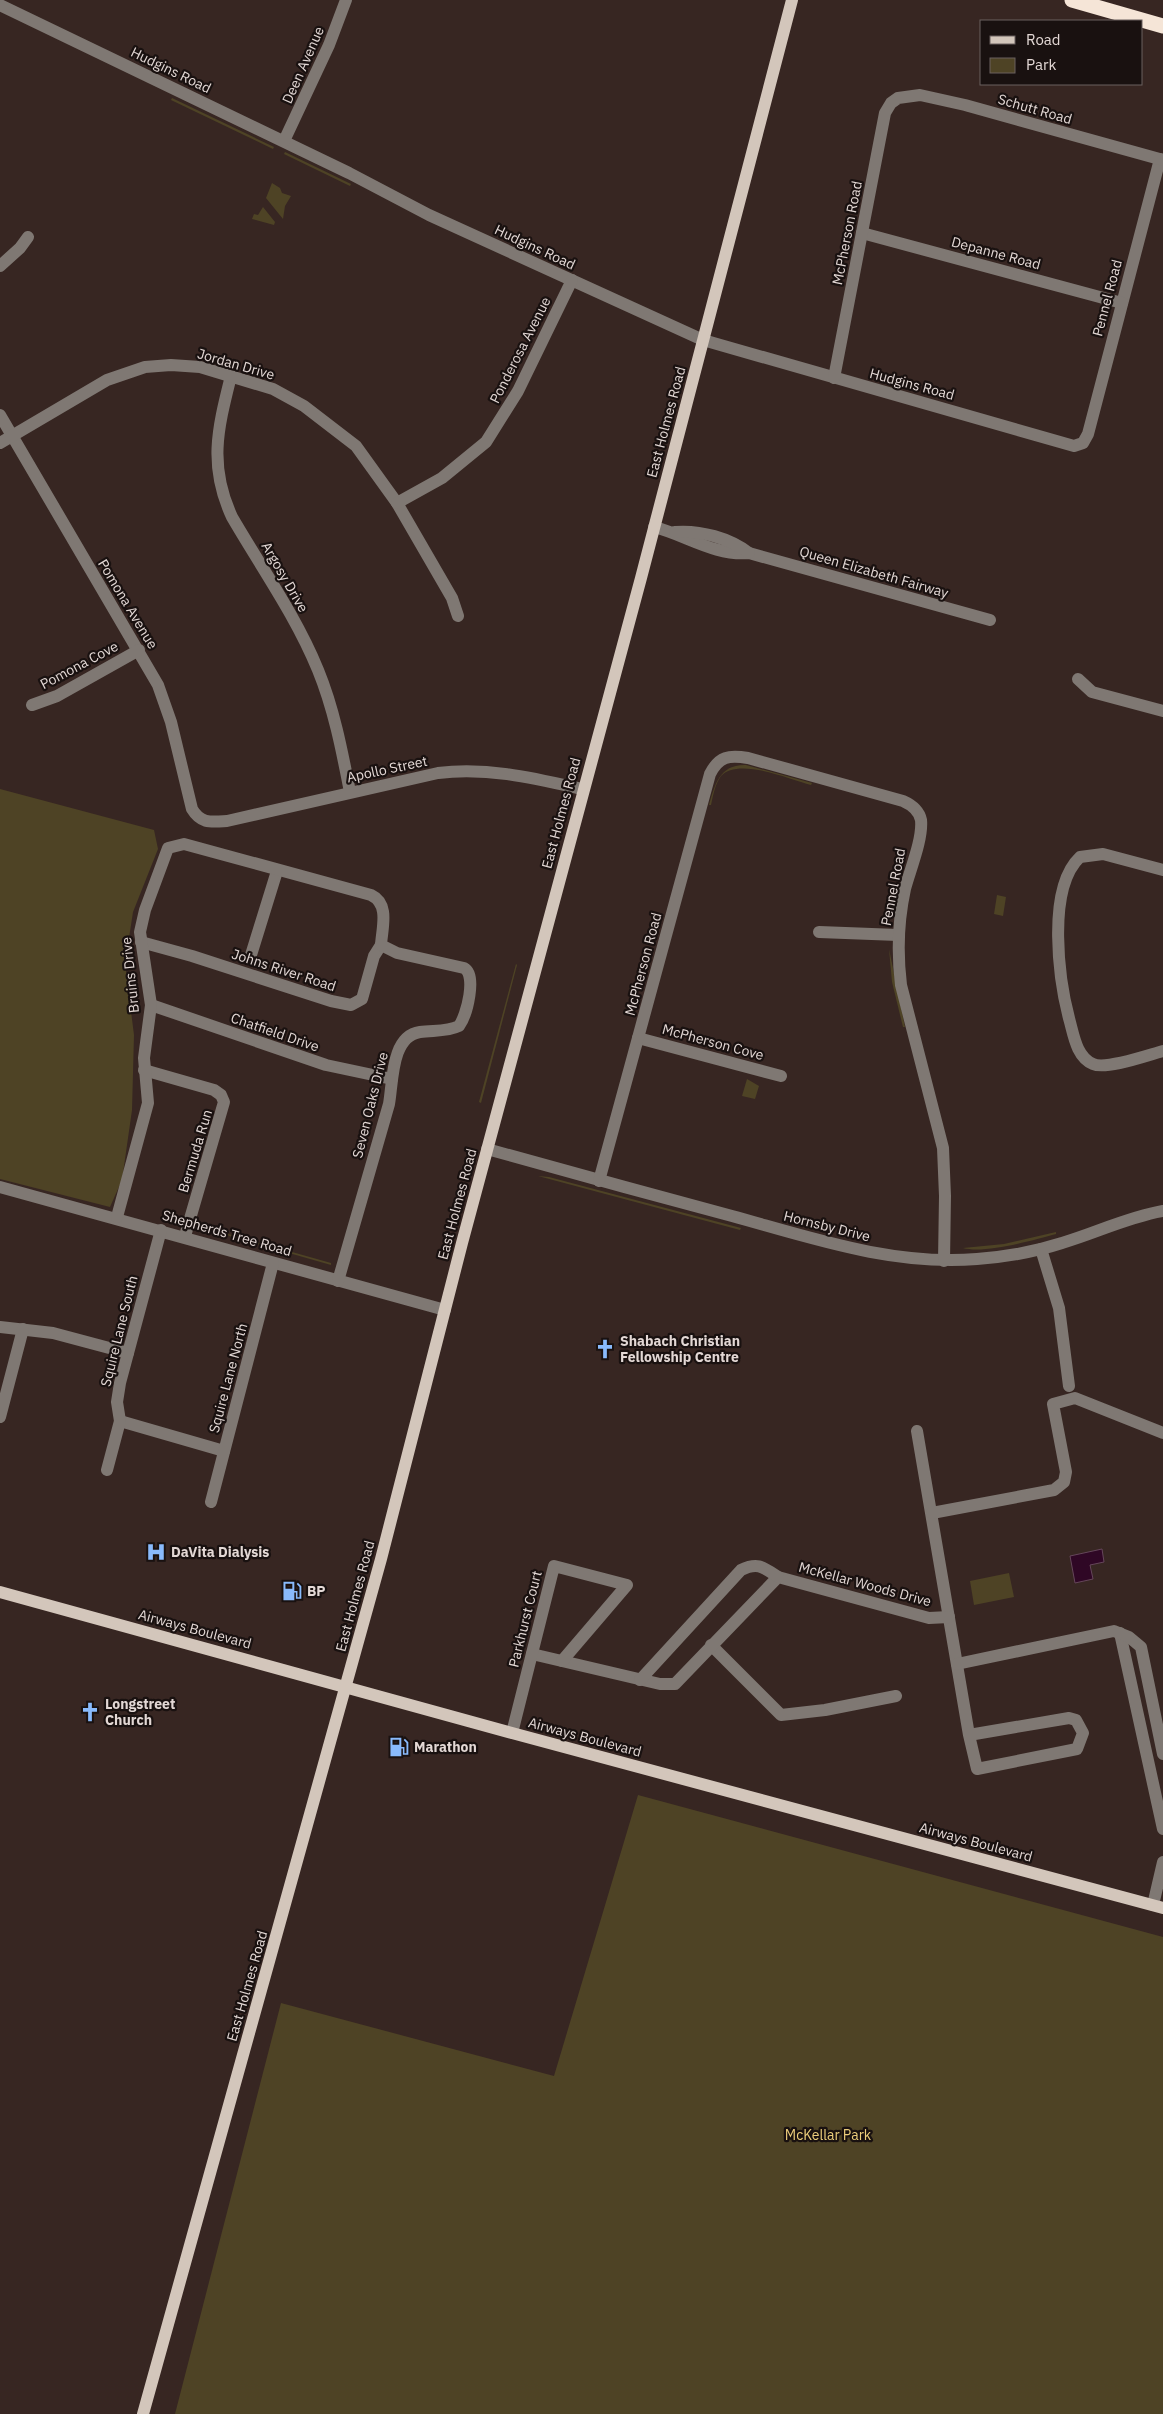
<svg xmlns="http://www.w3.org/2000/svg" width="1163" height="2414" viewBox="0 0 1163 2414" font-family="'IBM Plex Sans',sans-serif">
<rect width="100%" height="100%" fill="#372622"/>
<!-- green -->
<g fill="#4e4325">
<path d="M 172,98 L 274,147 L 273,149 L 171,100 Z"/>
<path d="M 285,152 L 351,184 L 350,186 L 284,154 Z"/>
<path d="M 272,183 L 280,188 L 282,193 L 291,196 L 285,206 L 283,219 L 266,198 Z"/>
<path d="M 263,207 L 275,222 L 274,225 L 252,219 L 254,214 L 258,215 Z"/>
<path d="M 746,765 L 812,783 L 811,785 C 789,779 738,757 721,776 C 715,784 713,796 711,805 L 709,805 C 715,784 720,764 746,765 Z"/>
<path d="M 0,789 L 154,830 L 158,849 L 133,912 L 125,964 L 134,1035 L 132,1110 L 122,1180 L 110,1207 L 0,1179 Z"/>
<path d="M 997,895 L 1006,897 L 1003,916 L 994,914 Z"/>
<path d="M 889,949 L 905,1027 L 903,1027 L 892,982 Z"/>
<path d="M 516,964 L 517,965 L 481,1103 L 479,1102 Z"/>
<path d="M 747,1079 L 759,1086 L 755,1099 L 742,1096 Z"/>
<path d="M 538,1176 L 549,1177 L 741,1228 L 740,1230 Z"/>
<path d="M 197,1225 L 331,1263 L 331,1265 L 198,1227 Z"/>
<path d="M 1056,1232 L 1056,1234 C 1034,1240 985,1254 963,1248 L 1004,1244 Z"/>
<path d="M 1009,1573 L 1014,1597 L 974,1605 L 970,1581 Z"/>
<path d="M 638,1795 L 1163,1937 L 1163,2414 L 175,2414 L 281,2003 L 554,2076 Z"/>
</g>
<!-- water -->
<path fill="#2f0725" stroke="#65465a" d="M 1102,1549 L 1104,1562 L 1090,1565 L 1093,1579 L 1075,1583 L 1070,1556 Z"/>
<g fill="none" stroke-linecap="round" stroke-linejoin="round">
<!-- minor -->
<g stroke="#7f7873" stroke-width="12">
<path d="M 0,5 L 349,173 L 429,215 L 703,340 L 1074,446 L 1083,443 L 1088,434 L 1160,159"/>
<path d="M 284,141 L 329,45 L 346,0"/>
<path d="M 862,233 L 1122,303"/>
<path d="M 0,266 L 20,248 L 28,237"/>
<path d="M 231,376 C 218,428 208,465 232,517 C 261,567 296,616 318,670 C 334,709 342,751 350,792"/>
<path d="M 834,378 L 885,113 L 891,103 L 898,98 L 920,95 L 965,105 L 1163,160"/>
<path d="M 0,415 L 158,685 L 171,722 L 192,809 C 201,824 211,822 227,821 L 438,773 C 488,767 533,778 582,789"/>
<path d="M 0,443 L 107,380 L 145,367 L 171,365 L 200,367 L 273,389 L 304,406 L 356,446 L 397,503 L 452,598 L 458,616"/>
<path d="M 397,503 L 442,478 L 486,442 L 518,391 L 572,280"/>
<path d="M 654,527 C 686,535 714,556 749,553 L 990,620"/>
<path d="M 675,532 C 701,530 729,538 749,553"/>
<path d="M 1078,679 L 1092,692 L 1163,711"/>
<path d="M 32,705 L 57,696 L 139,650"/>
<path d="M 1163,870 L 1103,854 L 1080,857 C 1046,889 1059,982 1070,1022 C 1074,1037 1077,1057 1093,1064 C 1106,1070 1148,1055 1163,1051"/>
<path d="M 819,932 L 898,935"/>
<path d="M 141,942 L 192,956 L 331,1001 L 351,1005 L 362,999 L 374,956 L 381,945"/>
<path d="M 251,955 L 277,871"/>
<path d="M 151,1005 L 326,1065 L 392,1079"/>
<path d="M 638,1038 L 781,1076"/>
<path d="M 144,1070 L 214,1090 L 221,1095 L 224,1102 L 185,1236"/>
<path d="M 487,1149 C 569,1172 650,1194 732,1216 C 812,1238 893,1266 977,1259 C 1006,1257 1034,1252 1062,1243 C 1096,1233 1128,1217 1163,1211"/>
<path d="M 599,1181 L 710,774 C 719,756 729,755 748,758 L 903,801 C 912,805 919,810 921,820 C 923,839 910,870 905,889 C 898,921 897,952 901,985 L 943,1148 L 945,1196 L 944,1261"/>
<path d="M 0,1187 L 445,1310"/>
<path d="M 117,1217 L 148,1103 L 144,1058 L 151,1005 L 140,932 L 145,910 L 168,848 L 184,844 L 371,895 C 390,904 382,928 381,945 L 397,953 L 464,968 C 477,975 467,1015 459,1026 C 447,1032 433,1030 420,1032 C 391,1036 393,1082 389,1104 L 338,1281"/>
<path d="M 1041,1249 L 1059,1308 L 1069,1386"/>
<path d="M 0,1327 L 53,1333 L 128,1353"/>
<path d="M 0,1417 L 23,1329"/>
<path d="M 120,1421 L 224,1451"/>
<path d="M 917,1431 L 969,1735 L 977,1769 L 1077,1749 L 1083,1733 L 1076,1720 L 1069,1718 L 969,1735"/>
<path d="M 107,1470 L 120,1421 L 117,1402 L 120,1383 L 161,1230"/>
<path d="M 211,1502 L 273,1263"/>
<path d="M 932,1513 L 1054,1490 L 1064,1482 L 1066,1472 L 1053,1404 L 1075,1398 L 1163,1433"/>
<path d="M 1120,1633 L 1163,1829"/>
<path d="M 711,1645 L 781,1715 L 825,1710 L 896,1696"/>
<path d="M 532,1654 L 660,1684 L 675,1684 L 778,1577 L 929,1618 L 949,1617"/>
<path d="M 957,1664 L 1114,1631 L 1129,1637 L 1141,1647 L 1163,1754"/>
<path d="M 640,1680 L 741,1570 C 758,1562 763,1567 778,1577"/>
<path d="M 512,1733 L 554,1566 L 627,1585 L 562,1661"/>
<path d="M 1153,1905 L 1163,1862"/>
</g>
<!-- major -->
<g stroke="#d3c6bb" stroke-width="12">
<path d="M 0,1592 L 512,1733 L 1163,1908"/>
<path d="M 143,2414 L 381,1559 L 462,1243 L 641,578 L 792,0"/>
</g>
<!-- highway -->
<path stroke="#f5e5d7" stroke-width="15" d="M 1072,0 L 1163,26"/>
</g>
<!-- icons -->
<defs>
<symbol id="church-bare" viewBox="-9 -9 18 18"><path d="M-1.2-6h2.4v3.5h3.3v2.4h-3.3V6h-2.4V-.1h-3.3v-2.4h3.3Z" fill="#89bafc" stroke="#191110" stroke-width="2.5" paint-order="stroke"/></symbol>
<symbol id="hospital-bare" viewBox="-9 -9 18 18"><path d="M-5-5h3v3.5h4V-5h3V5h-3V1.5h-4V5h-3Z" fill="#89bafc" stroke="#191110" stroke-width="2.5" paint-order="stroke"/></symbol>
<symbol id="fuel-bare" viewBox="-9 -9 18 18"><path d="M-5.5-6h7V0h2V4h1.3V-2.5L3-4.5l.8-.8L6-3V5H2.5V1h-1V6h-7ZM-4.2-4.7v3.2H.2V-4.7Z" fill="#89bafc" stroke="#191110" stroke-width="2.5" paint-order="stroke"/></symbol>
</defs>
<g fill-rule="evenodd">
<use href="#church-bare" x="591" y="1335" width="28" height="28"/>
<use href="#hospital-bare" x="142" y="1538" width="28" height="28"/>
<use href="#fuel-bare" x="278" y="1577" width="28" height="28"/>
<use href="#church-bare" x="76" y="1698" width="28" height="28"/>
<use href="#fuel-bare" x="385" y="1733" width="28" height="28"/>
</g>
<g text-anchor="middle" stroke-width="4.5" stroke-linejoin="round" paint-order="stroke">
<!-- street labels -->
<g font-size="14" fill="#e3d8d5" stroke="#191110">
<text transform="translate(303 65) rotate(-66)" y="5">Deen Avenue</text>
<text transform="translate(171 70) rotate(26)" y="5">Hudgins Road</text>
<text transform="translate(1035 109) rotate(16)" y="5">Schutt Road</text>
<text transform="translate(847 233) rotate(-79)" y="5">McPherson Road</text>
<text transform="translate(535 247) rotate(25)" y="5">Hudgins Road</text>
<text transform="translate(996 253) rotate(15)" y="5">Depanne Road</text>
<text transform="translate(1107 298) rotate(-75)" y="5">Pennel Road</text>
<text transform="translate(520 350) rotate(-63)" y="5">Ponderosa Avenue</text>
<text transform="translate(236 364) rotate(16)" y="5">Jordan Drive</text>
<text transform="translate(912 384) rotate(15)" y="5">Hudgins Road</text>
<text transform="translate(666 422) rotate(-75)" y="5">East Holmes Road</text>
<text transform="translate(874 572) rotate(16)" y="5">Queen Elizabeth Fairway</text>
<text transform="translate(285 577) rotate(60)" y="5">Argosy Drive</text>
<text transform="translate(128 604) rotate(59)" y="5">Pomona Avenue</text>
<text transform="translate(79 665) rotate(-28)" y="5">Pomona Cove</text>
<text transform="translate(387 769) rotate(-12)" y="5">Apollo Street</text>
<text transform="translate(561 813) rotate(-75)" y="5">East Holmes Road</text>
<text transform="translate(893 887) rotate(-79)" y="5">Pennel Road</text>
<text transform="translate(643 964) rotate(-75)" y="5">McPherson Road</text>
<text transform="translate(284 970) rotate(18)" y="5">Johns River Road</text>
<text transform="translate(130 975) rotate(-96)" y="5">Bruins Drive</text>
<text transform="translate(275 1032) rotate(19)" y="5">Chatfield Drive</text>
<text transform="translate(713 1042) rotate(15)" y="5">McPherson Cove</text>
<text transform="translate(370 1105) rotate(-76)" y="5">Seven Oaks Drive</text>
<text transform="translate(195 1151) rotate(-73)" y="5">Bermuda Run</text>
<text transform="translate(457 1204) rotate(-75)" y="5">East Holmes Road</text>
<text transform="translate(827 1226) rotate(14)" y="5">Hornsby Drive</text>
<text transform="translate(227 1233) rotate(16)" y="5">Shepherds Tree Road</text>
<text transform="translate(119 1331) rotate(-76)" y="5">Squire Lane South</text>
<text transform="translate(228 1378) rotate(-75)" y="5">Squire Lane North</text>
<text transform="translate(865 1584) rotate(15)" y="5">McKellar Woods Drive</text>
<text transform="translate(355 1596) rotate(-75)" y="5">East Holmes Road</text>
<text transform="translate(525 1619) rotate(-76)" y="5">Parkhurst Court</text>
<text transform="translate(195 1629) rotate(15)" y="5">Airways Boulevard</text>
<text transform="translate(585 1737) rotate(15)" y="5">Airways Boulevard</text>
<text transform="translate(976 1842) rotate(15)" y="5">Airways Boulevard</text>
<text transform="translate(247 1986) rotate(-74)" y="5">East Holmes Road</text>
</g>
<!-- poi labels -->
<g font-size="14" font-weight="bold" fill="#e3d8d5" stroke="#191110" text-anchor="start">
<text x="620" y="1346">Shabach Christian<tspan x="620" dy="16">Fellowship Centre</tspan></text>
<text x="171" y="1557">DaVita Dialysis</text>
<text x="307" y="1596">BP</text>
<text x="105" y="1709">Longstreet<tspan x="105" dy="16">Church</tspan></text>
<text x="414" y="1752">Marathon</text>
</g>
<!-- park labels -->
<g font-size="14" fill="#eccd7b" stroke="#191110">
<text x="828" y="2140">McKellar Park</text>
</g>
</g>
<!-- legend -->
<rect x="980" y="20" width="162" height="65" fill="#191110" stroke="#6a615f"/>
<rect x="990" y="36" width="25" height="8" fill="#d3c6bb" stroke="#6a615f"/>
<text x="1026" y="45" font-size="15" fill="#e3d8d5">Road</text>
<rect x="990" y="58" width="25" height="15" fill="#4e4325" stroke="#6a615f"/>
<text x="1026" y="70" font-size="15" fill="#e3d8d5">Park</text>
</svg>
